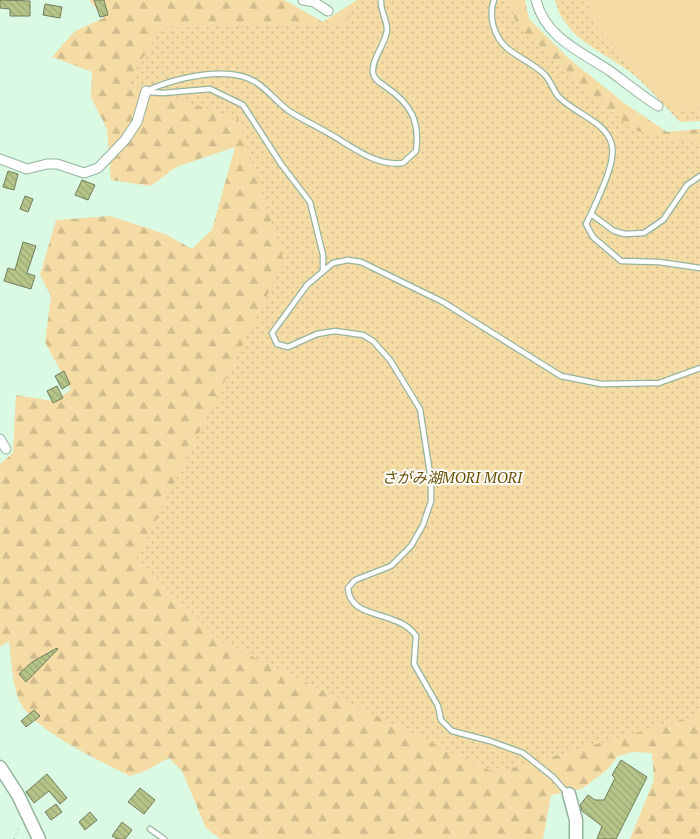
<svg xmlns="http://www.w3.org/2000/svg" width="700" height="839" viewBox="0 0 700 839" font-family="'PT Serif','Noto Sans JP',serif">
<defs>
<pattern id="forest-firs" width="22" height="20" patternUnits="userSpaceOnUse" patternTransform="scale(1.25)"><rect width="22" height="20" fill="#f5dba4"/><path d="M5 1l3.5 6h-7zM16 11l3.5 6h-7z" fill="#d1bc8d"/></pattern>
<pattern id="park-dots" width="8" height="8" patternUnits="userSpaceOnUse" patternTransform="scale(1.25)"><rect width="8" height="8" fill="#f5dba4"/><path d="M2 2h.1M6 6h.1" fill="none" stroke="#d1bc8d" stroke-width="1.8" stroke-linecap="round"/></pattern>
<pattern id="building-back-hatch" width="6" height="6" patternUnits="userSpaceOnUse" patternTransform="scale(1.25)"><rect width="6" height="6" fill="#b5c588"/><path d="M-1 5l2 2M0 0l6 6M5-1l2 2" fill="none" stroke="#9ba975"/></pattern>
</defs>
<rect width="100%" height="100%" fill="#dafae4"/>
<!-- forest -->
<path fill="url(#forest-firs)" d="M 89,0 L 284,0 L 323,22 L 357,0 L 525,0 L 529,19 L 568,58 L 624,103 L 667,132 L 700,129 L 700,839 L 630,839 L 654,780 L 652,753 L 633,752 L 618,756 L 608,769 L 582,789 L 551,795 L 543,839 L 220,839 L 206,828 L 182,771 L 169,758 L 145,771 L 130,776 C 101,761 29,729 18,698 C 12,680 11,660 9,641 L 0,647 L 0,464 L 13,453 L 16,395 L 52,401 L 71,390 L 45,342 L 51,296 L 40,275 L 56,220 L 110,216 L 165,234 L 192,249 L 212,230 L 235,147 L 176,167 L 151,186 L 111,180 L 107,129 L 91,97 L 92,72 L 52,57 L 75,31 L 104,18 Z"/>
<!-- park -->
<g fill="url(#park-dots)">
<path d="M 359,0 L 510,0 L 516,25 L 632,130 L 700,144 L 700,709 L 691,717 L 495,773 L 222,642 L 137,558 L 284,261 L 238,118 L 127,84 L 161,28 L 345,23 Z"/>
<path d="M 555,0 L 700,0 L 700,121 L 680,122 C 665,107 651,89 634,75 C 606,52 564,40 555,0 Z"/>
</g>
<!-- garden -->
<path fill="#f5dba4" d="M 588,0 L 700,0 L 700,108 L 676,109 L 594,24 L 589,13 Z"/>
<!-- building -->
<g fill="url(#building-back-hatch)" stroke="#727b5d">
<path d="M 0,0 L 30,1 L 30,16 L 10,16 L 10,9 L 0,8 Z"/>
<path d="M 94,0 L 104,0 L 108,15 L 100,17 Z"/>
<path d="M 45,4 L 62,7 L 60,18 L 43,15 Z"/>
<path d="M 8,171 L 18,174 L 14,190 L 3,187 Z"/>
<path d="M 82,180 L 95,185 L 88,200 L 75,195 Z"/>
<path d="M 25,196 L 33,199 L 28,212 L 20,209 Z"/>
<path d="M 23,242 L 36,246 L 27,273 L 35,276 L 31,289 L 4,281 L 8,268 L 15,270 Z"/>
<path d="M 64,371 L 70,384 L 62,389 L 55,376 Z"/>
<path d="M 57,386 L 63,398 L 53,403 L 47,391 Z"/>
<path d="M 57,648 L 58,649 L 26,682 L 19,674 L 32,662 Z"/>
<path d="M 34,710 L 40,716 L 26,727 L 21,721 Z"/>
<path d="M 621,760 L 647,777 L 616,839 L 597,839 L 602,826 L 582,811 L 580,805 L 588,795 L 595,800 L 604,800 L 615,778 L 612,775 Z"/>
<path d="M 47,774 L 67,798 L 60,804 L 49,791 L 34,803 L 26,792 Z"/>
<path d="M 140,788 L 155,800 L 144,814 L 128,802 Z"/>
<path d="M 56,804 L 62,812 L 51,820 L 45,812 Z"/>
<path d="M 90,812 L 97,820 L 85,830 L 79,822 Z"/>
<path d="M 122,822 L 132,830 L 125,839 L 117,839 L 112,836 Z"/>
</g>
<g fill="none" stroke-linecap="round" stroke-linejoin="round">
<defs>
<g id="lane">
<path d="M 494,0 C 488,16 494,37 507,48 C 518,58 535,64 545,75 C 551,81 553,91 559,97 C 574,113 604,121 611,142 C 618,160 598,197 591,214"/>
<path d="M 146,91 C 175,78 230,64 257,83 C 269,91 278,103 289,111 C 306,122 325,130 343,142 C 361,153 380,166 403,163 L 416,151 C 420,121 411,104 386,87 C 381,83 374,80 373,73 C 371,59 386,44 387,30 C 387,19 380,11 381,0"/>
<path d="M 148,92 L 163,93 L 210,89 L 243,105 L 281,164 L 310,202 L 323,255 L 323,271"/>
<path d="M 700,176 L 687,185 L 663,220 L 644,233 L 625,234 L 614,231 L 591,214 L 586,224 L 593,237 L 621,261 L 659,262 L 700,268"/>
<path d="M 568,794 L 553,777 L 523,753 L 490,741 L 452,731 L 441,720 L 438,706 L 414,664 L 416,636 C 398,609 350,621 348,588 L 355,580 L 391,566 L 411,546 L 423,525 L 431,501 L 431,480 L 420,409 L 390,360 L 373,341 L 363,335 L 335,331 L 317,334 L 288,347 L 277,344 L 272,333 L 307,285 L 333,263 L 348,260 L 361,262 L 443,302 L 561,376 L 601,384 L 659,383 L 700,368"/>
<path d="M 150,829 L 164,839"/>
</g>
<g id="street">
<path d="M 303,0 L 314,2 L 328,11"/>
<path d="M 536,0 C 545,38 582,52 610,71 C 626,83 641,95 658,106"/>
<path d="M 0,159 L 27,169 L 47,164 L 57,164 L 84,173 L 98,168 L 125,140 L 137,122 L 146,91"/>
<path d="M 0,439 L 6,449"/>
</g>
<g id="secondary">
<path d="M 0,767 L 18,795 L 39,839"/>
<path d="M 569,794 L 576,820 L 576,839"/>
</g>
</defs>
<!-- lane casing -->
<use href="#lane" stroke="#95b49f" stroke-width="7"/>
<!-- street casing -->
<use href="#street" stroke="#95b49f" stroke-width="11"/>
<!-- secondary casing -->
<use href="#secondary" stroke="#95b49f" stroke-width="15"/>
<!-- path -->
<path stroke="#869d8e" stroke-width="1" stroke-dasharray="1 4" stroke-linecap="butt" d="M 14,839 L 20,825"/>
<!-- lane -->
<use href="#lane" stroke="#fff" stroke-width="4.5"/>
<!-- street -->
<use href="#street" stroke="#fff" stroke-width="9"/>
<!-- secondary -->
<use href="#secondary" stroke="#fff" stroke-width="12"/>
</g>
<g text-anchor="middle" stroke-width="4" stroke-linejoin="round" paint-order="stroke">
<!-- park labels -->
<g font-size="15" font-style="italic" fill="#6b5003" stroke="#fdfdfd">
<text x="452" y="483">さがみ湖MORI MORI</text>
</g>
</g>
</svg>
